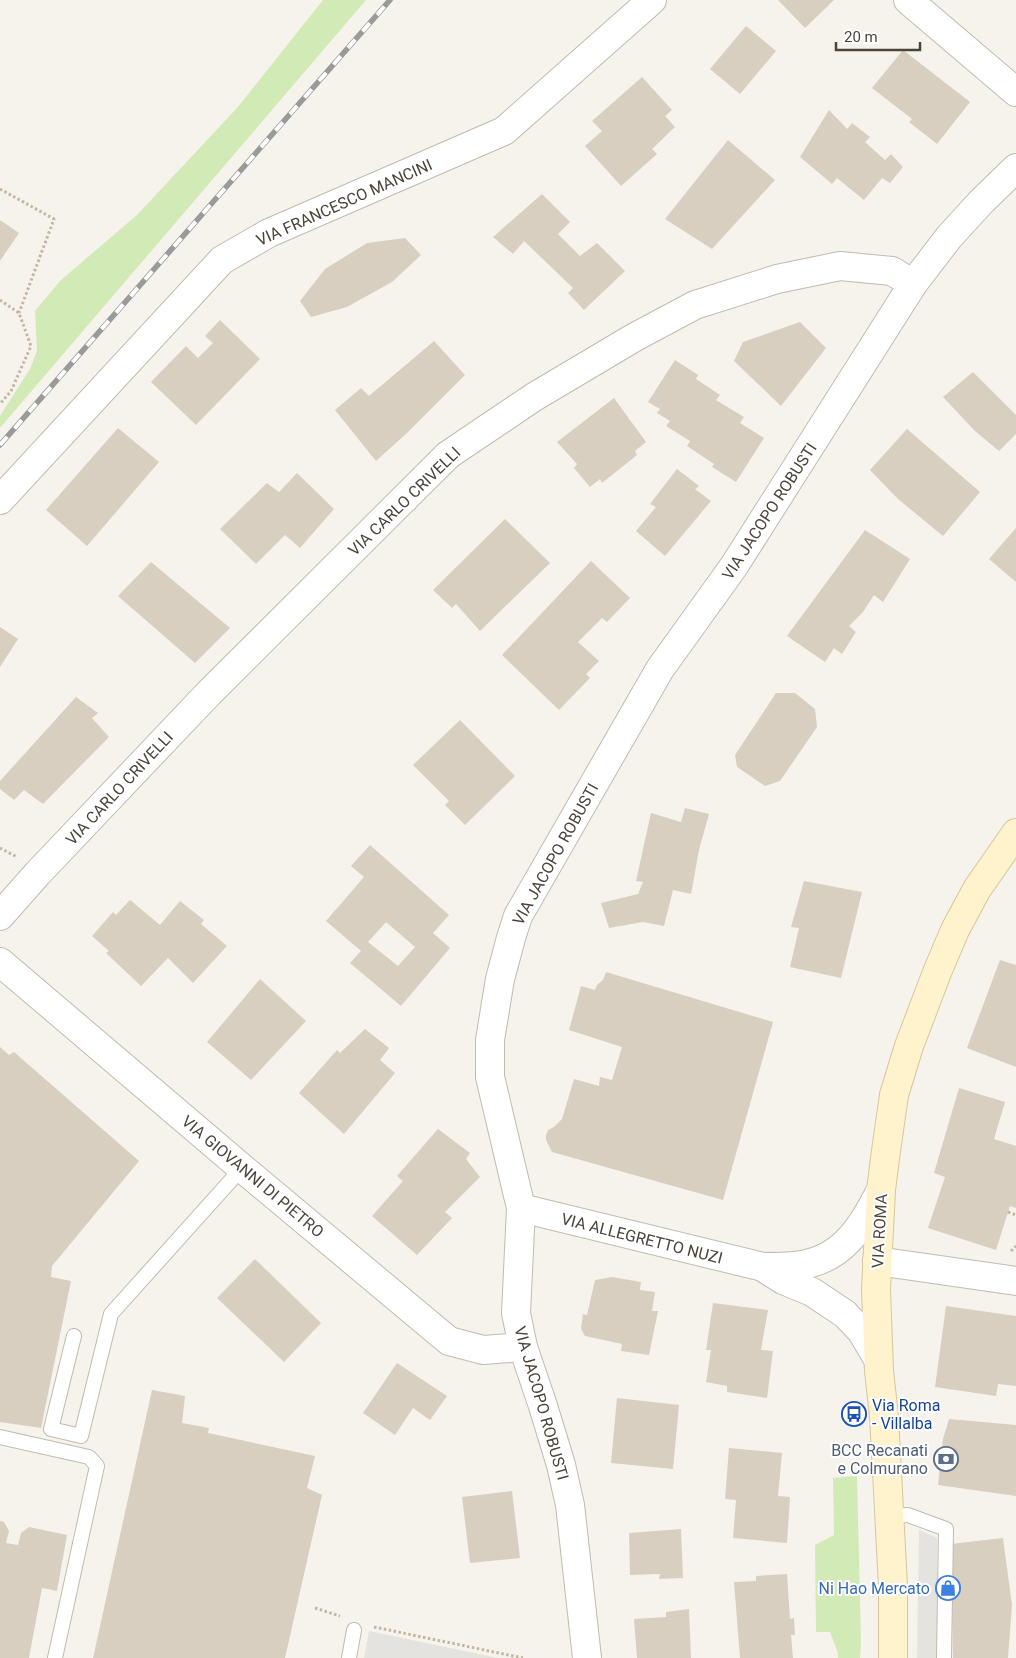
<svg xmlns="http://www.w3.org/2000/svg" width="1016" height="1658" viewBox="0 0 1016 1658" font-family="Roboto,sans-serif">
<rect width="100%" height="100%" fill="#f6f3ec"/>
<!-- green -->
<g fill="#d2eab5">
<path d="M 323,0 L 366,0 L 0,428 L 0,416 L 30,369 L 37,351 L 35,311 L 60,281 L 137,215 L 237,108 Z"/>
<path d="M 857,1476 L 861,1642 L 860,1658 L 838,1658 L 838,1653 L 830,1632 L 816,1632 L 815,1545 L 834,1535 L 833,1478 Z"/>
</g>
<!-- parking -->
<g fill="#e5e3e0">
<path d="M 919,1530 L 937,1538 L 937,1658 L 917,1658 Z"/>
<path d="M 369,1631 L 498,1658 L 364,1658 Z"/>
</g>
<!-- building -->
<g fill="#d8cfc1" fill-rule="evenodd">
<path d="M 778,0 L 834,0 L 805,28 Z"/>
<path d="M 746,26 L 776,51 L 740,94 L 710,69 Z"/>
<path d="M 903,50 L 970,102 L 937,144 L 909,122 L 912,119 L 872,88 Z"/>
<path d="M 642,77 L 672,110 L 665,116 L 675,127 L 652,149 L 657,154 L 621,186 L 585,146 L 602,131 L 592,121 Z"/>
<path d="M 829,110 L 847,129 L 852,123 L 870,137 L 865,142 L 885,160 L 891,154 L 903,167 L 890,183 L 882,178 L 864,200 L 837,178 L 832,184 L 800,157 Z"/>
<path d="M 728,140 L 775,180 L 712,249 L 665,219 Z"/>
<path d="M 542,194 L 570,222 L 558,234 L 580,256 L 597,243 L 625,271 L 584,310 L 568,293 L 573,288 L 524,241 L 513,254 L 493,237 Z"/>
<path d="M 0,220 L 19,233 L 0,261 Z"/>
<path d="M 405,238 L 421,255 L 392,282 L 347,307 L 311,317 L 300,301 L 325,269 L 367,243 Z"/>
<path d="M 220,320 L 260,359 L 196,425 L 151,382 L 186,346 L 198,358 L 213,343 L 205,336 Z"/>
<path d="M 800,322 L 826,348 L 781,406 L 734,361 L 743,342 Z"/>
<path d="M 434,341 L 465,375 L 408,432 L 376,461 L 335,410 L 361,388 L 369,396 Z"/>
<path d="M 675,360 L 698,375 L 696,379 L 720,395 L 716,400 L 744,417 L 740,423 L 764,438 L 736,482 L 712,467 L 714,464 L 687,446 L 690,441 L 666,426 L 670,421 L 657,413 L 660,409 L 648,402 Z"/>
<path d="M 973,372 L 1016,415 L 1016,434 L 999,451 L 975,431 L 943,397 Z"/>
<path d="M 614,398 L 646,442 L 635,451 L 637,455 L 602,483 L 600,479 L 590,487 L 574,468 L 577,464 L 557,442 Z"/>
<path d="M 118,428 L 159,462 L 87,546 L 46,510 Z"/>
<path d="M 907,429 L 980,492 L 943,536 L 898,499 L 870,470 Z"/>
<path d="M 677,469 L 699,486 L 695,489 L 711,501 L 665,556 L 636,531 L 656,507 L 650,504 Z"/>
<path d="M 297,473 L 334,509 L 300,548 L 285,535 L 256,564 L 220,529 L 267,483 L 279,492 Z"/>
<path d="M 505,519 L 550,563 L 480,631 L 456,604 L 452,608 L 433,590 Z"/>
<path d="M 1016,528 L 1016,582 L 989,559 Z"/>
<path d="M 865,530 L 910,559 L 883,602 L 874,595 L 863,612 L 849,626 L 856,632 L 842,654 L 834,648 L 825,662 L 787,636 Z"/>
<path d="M 591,561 L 630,598 L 607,622 L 602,618 L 578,642 L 599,661 L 586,674 L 590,678 L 559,710 L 502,655 Z"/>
<path d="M 151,562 L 230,628 L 195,663 L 118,596 Z"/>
<path d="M 0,627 L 18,639 L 0,667 Z"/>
<path d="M 776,693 L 795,693 L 815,709 L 817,727 L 780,781 L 765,786 L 737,767 L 735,755 Z"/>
<path d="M 76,697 L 98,713 L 92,718 L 109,737 L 43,804 L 24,790 L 14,800 L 0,789 L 0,781 Z"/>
<path d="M 460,720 L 515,776 L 465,825 L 445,805 L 449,801 L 413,765 Z"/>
<path d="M 685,808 L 709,814 L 699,850 L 691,894 L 673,890 L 664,926 L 643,922 L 609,928 L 601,903 L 638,894 L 643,882 L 636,881 L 651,813 L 681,822 Z"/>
<path d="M 370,845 L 449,915 L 433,933 L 450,948 L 401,1006 L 350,963 L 361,951 L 326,921 L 364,877 L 351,866 ZM 386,922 L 415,947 L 398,966 L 368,942 Z"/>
<path d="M 804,881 L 862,892 L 841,978 L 790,967 L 799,928 L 791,927 Z"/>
<path d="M 130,900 L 160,925 L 180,901 L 204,920 L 201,924 L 227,946 L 193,983 L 168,958 L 141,986 L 106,953 L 109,951 L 92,936 L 113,912 L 116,915 Z"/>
<path d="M 1000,960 L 1016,965 L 1016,1067 L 967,1048 Z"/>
<path d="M 606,972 L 773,1022 L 723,1200 L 552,1152 L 546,1140 L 546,1135 L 548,1130 L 554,1127 L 562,1119 L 574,1079 L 599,1086 L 600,1077 L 612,1080 L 622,1047 L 569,1030 L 581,986 L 595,990 L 597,985 L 603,980 Z"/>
<path d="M 260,979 L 306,1021 L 251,1080 L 207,1042 Z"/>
<path d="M 365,1029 L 389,1048 L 380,1060 L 395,1073 L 344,1134 L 299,1093 L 337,1050 L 340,1053 Z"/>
<path d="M 0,1047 L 9,1055 L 14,1052 L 139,1161 L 52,1266 L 51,1277 L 71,1281 L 41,1428 L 0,1422 Z"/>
<path d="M 959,1088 L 1005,1102 L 994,1139 L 1016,1146 L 1016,1208 L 1010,1206 L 996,1250 L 928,1228 L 945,1177 L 934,1173 Z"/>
<path d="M 438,1129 L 470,1153 L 466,1159 L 480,1177 L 445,1212 L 452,1218 L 417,1255 L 372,1216 L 403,1181 L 397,1176 Z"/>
<path d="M 255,1259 L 321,1323 L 284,1362 L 217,1298 Z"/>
<path d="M 612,1277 L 641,1282 L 640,1290 L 655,1292 L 652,1311 L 658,1311 L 649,1355 L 621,1351 L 622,1344 L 585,1336 L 581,1329 L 583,1314 L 587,1315 L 595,1280 Z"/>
<path d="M 713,1303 L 768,1310 L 761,1350 L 773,1351 L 767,1398 L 727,1392 L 727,1386 L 706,1382 L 711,1350 L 706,1350 Z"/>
<path d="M 946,1306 L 1016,1316 L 1016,1386 L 998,1384 L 996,1396 L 935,1387 Z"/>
<path d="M 397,1363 L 447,1396 L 430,1420 L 413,1408 L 395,1435 L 363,1413 Z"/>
<path d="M 152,1390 L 185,1396 L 182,1423 L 209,1428 L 208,1433 L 315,1456 L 307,1488 L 322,1495 L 285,1658 L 93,1658 Z"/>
<path d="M 617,1398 L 679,1405 L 673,1469 L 611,1463 Z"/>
<path d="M 949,1419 L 1016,1425 L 1016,1496 L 938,1485 L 943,1439 Z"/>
<path d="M 729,1448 L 782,1453 L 778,1496 L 790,1497 L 787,1543 L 733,1538 L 736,1500 L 725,1499 Z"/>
<path d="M 512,1491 L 520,1558 L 470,1563 L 462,1497 Z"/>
<path d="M 0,1521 L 4,1522 L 9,1531 L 6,1543 L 18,1545 L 21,1533 L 29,1527 L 67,1535 L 57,1591 L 42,1588 L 29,1658 L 0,1658 Z"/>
<path d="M 681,1529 L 683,1578 L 659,1579 L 660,1574 L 630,1575 L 629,1533 Z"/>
<path d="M 1003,1538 L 1012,1605 L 1008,1658 L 953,1658 L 951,1544 Z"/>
<path d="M 787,1574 L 790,1619 L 794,1618 L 795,1635 L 791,1635 L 793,1658 L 740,1658 L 734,1582 L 756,1581 L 756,1576 Z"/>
<path d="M 689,1609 L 691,1658 L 637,1658 L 634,1619 L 666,1617 L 666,1612 Z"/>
</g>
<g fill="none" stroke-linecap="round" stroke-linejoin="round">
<defs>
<g id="lane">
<path d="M 74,1336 L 51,1429 L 81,1436 L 111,1314 L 242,1168"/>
<path d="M 0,1437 L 89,1457 L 97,1466 L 55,1658"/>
<path d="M 890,1516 L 908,1515 L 946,1529 L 944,1658"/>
<path d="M 349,1658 L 354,1630"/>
</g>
<g id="street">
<path d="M 908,0 L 1016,92"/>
<path d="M 0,500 L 222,260 L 269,233 L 504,131 L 652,0"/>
<path d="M 0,916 L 38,873 L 209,693 L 448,455 L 534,397 L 635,337 L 695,305 L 777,279 L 840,266 L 892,271 L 913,284"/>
<path d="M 0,962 L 242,1168 L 449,1341 L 483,1350 L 523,1347"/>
<path d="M 521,1208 L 763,1267 C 773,1267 784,1267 794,1266 C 842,1262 861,1228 881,1190"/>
<path d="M 877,1261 L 1016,1281"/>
<path d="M 764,1268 L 783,1280 L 812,1292 L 845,1314 L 862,1332 L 878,1359"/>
<path d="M 587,1658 L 570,1505 L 561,1465 L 543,1406 L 523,1347 L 516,1313 L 521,1208 L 490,1077 L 490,1040 L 500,979 L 511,938 L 518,916 L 660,669 L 734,566 L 913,284 L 949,237 L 981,202 L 1016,168"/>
</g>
<path id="secondary" d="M 893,1658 L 893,1586 L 884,1416 L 879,1371 L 876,1289 L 881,1190 L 885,1158 L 894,1095 L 909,1046 L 938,970 L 955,930 L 977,889 L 1016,833"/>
</defs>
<!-- lane casing -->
<use href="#lane" stroke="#c2bbae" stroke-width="16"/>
<!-- street casing -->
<use href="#street" stroke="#c2bbae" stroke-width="30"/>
<!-- secondary casing -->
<use href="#secondary" stroke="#d6c79b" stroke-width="30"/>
<!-- path -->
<g stroke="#c4b79f" stroke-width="3" stroke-dasharray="2.5 2.5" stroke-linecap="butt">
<path d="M 0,189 L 54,219 L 19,313"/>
<path d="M 0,300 L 19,313 L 31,346 L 11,391 L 0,404"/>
<path d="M 0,848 L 17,857"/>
<path d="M 1008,1212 L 1016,1215"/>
<path d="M 1011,1251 L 1016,1246"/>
<path d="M 315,1608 L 340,1616"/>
<path d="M 374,1627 L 523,1658"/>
</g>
<!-- lane -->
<use href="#lane" stroke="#fff" stroke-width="14"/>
<!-- street -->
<use href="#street" stroke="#fff" stroke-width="28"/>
<!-- secondary -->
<use href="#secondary" stroke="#fff3cd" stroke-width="28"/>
<defs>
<path id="rail" d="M 0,445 L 390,0"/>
</defs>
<!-- rail casing -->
<use href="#rail" stroke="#9a9a9a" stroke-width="5.5"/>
<!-- rail -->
<use href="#rail" stroke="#fff" stroke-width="4" stroke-dasharray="11" stroke-linecap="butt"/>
</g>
<!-- icons -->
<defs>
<symbol id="bus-ring" viewBox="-11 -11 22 22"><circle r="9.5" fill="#fff" stroke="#1a4fb4" stroke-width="1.5"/><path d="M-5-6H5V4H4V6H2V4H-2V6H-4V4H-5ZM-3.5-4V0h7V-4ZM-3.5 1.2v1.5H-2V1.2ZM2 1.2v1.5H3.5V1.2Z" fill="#1a4fb4"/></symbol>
<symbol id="bank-ring" viewBox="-11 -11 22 22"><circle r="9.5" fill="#fff" stroke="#5c6f8a" stroke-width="1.5"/><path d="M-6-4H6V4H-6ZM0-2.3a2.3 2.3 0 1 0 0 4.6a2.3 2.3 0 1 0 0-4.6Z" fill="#5c6f8a"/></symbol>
<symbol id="shop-ring" viewBox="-11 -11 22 22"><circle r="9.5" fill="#fff" stroke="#3f7fe0" stroke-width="1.5"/><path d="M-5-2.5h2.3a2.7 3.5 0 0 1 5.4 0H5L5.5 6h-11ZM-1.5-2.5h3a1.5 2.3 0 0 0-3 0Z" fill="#3f7fe0"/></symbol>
</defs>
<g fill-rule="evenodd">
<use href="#bus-ring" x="840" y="1400" width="28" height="28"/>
<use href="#bank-ring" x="932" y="1445" width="28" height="28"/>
<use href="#shop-ring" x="934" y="1574" width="28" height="28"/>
</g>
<g text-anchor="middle" stroke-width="4" stroke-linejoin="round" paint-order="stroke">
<!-- street labels -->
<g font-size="16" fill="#4b4439" stroke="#fff">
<text transform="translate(344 202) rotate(-24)" y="6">VIA FRANCESCO MANCINI</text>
<text transform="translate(404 501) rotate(-44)" y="6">VIA CARLO CRIVELLI</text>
<text transform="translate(769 511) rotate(-57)" y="6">VIA JACOPO ROBUSTI</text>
<text transform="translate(119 788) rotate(-47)" y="6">VIA CARLO CRIVELLI</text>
<text transform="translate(555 854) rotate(-61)" y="6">VIA JACOPO ROBUSTI</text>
<text transform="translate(253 1176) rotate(40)" y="6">VIA GIOVANNI DI PIETRO</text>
<text transform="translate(879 1231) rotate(-87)" y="6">VIA ROMA</text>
<text transform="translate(642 1238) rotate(14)" y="6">VIA ALLEGRETTO NUZI</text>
<text transform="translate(542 1403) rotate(74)" y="6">VIA JACOPO ROBUSTI</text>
</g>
<!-- transit labels -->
<g font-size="16" fill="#164399" stroke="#fff" text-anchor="start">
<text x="872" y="1411">Via Roma<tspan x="872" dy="18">- Villalba</tspan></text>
</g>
<!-- service labels -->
<g font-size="16" fill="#4e5e75" stroke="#fff" text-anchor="end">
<text x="928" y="1456">BCC Recanati<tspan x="928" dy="18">e Colmurano</tspan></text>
</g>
<!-- shop labels -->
<g font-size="16" fill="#366cbe" stroke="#fff" text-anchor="end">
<text x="930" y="1594">Ni Hao Mercato</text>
</g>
</g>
<!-- scale -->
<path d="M836 42v8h84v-8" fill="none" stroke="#4b4439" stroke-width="2.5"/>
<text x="844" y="42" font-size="15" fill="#4b4439" stroke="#ffffff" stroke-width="4" paint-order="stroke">20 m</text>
</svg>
